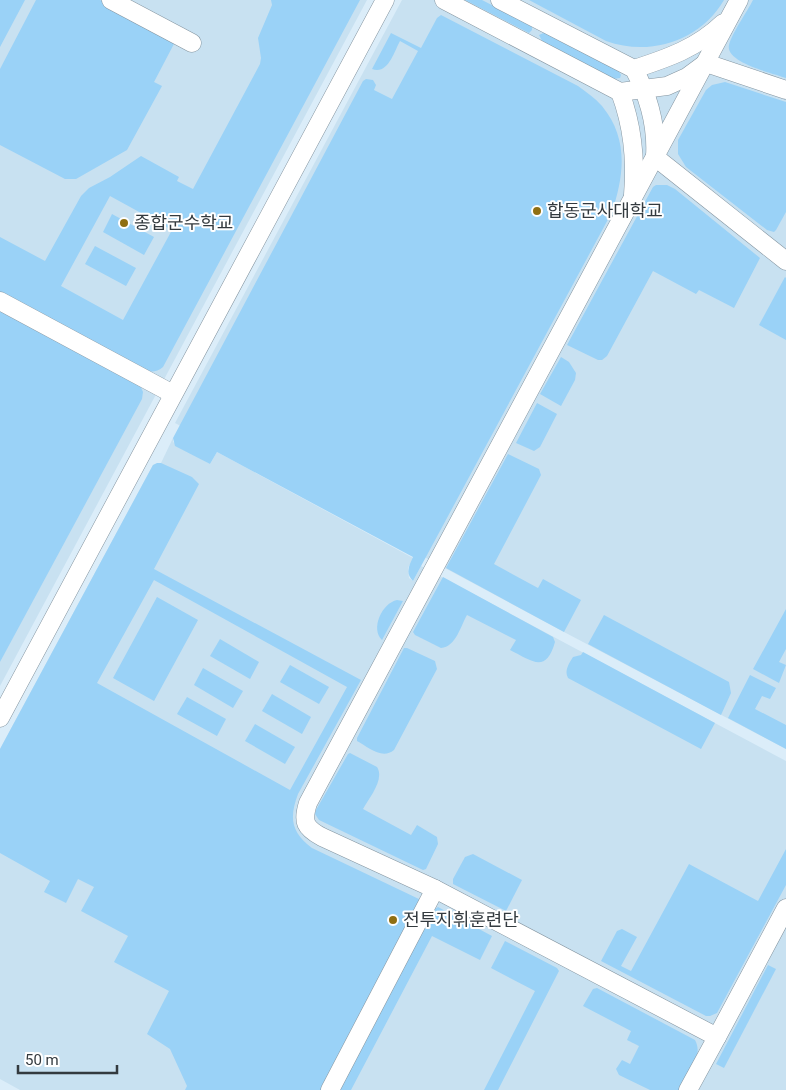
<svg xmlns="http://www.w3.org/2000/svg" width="786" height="1090" viewBox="0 0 786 1090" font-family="Roboto,'Noto Sans KR',sans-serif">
<rect width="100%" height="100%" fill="#dbedf9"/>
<!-- built -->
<g fill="#c8e1f1">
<path d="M 0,0 L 367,0 L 0,686 Z"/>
<path d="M 402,0 L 786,0 L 786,749 L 564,632 L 175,423 Z"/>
<path d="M 173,438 L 173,442 L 210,464 L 217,452 L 413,558 L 408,568 L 409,578 L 413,581 L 421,566 L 786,761 L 786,1090 L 20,1090 L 0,1079 L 0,749 L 153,465 L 161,463 Z"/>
</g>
<!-- green -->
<g fill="#9ad2f7" fill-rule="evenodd">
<path d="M 0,0 L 25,0 L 0,47 Z"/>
<path d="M 36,0 L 100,0 L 176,40 L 154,82 L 162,86 L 127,150 L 76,179 L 65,179 L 0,145 L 0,69 Z"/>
<path d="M 271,0 L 360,0 L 163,367 C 157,372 153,372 146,371 L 0,294 L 0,237 L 45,261 L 81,196 L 89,188 L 110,177 L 141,156 L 179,177 L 177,181 L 193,189 L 260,64 L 261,58 L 258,38 L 272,5 ZM 110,196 L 172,230 L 123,320 L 61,286 Z"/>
<path d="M 465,0 L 482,0 L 532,26 L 532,30 L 529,33 Z"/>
<path d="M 529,0 L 724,0 C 700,41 650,57 606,41 Z"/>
<path d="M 753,0 L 786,0 L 786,78 C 773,73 725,63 729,45 C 732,33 747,12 753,0 Z"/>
<path d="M 441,15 L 578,86 C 586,92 595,98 602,106 C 629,139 624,175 612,212 L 413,581 C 405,573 409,566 413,557 L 217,452 L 210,464 L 175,446 L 173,438 L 363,81 L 366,79 L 373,80 L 376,85 L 374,90 L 392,99 L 418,51 L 400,41 C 394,52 388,75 372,69 L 391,33 L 421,48 L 437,18 Z"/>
<path d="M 546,32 L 618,70 L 621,75 L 620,78 L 613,79 L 542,41 L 539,35 Z"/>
<path d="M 725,82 L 786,102 L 786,212 L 776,230 L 774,232 L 767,230 L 686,167 L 678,154 L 678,140 L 706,90 L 712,85 Z"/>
<path d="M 656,185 L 667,185 L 675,189 L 760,258 L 734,308 L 699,290 L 696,294 L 653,271 L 607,356 L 602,360 L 598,360 L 567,345 L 653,187 Z"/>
<path d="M 112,214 L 154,237 L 144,255 L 103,232 Z"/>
<path d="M 95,246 L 136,268 L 126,286 L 85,264 Z"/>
<path d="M 785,277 L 786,278 L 786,340 L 759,325 Z"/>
<path d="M 0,309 L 140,385 L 143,392 L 142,399 L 0,662 Z"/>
<path d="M 561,357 L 569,362 L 576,373 L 575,380 L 561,406 L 540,394 Z"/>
<path d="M 537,403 L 557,414 L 540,447 L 534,451 L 516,443 Z"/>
<path d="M 508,454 L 539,469 L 541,475 L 494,564 L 538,588 L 543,579 L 581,600 L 564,632 L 446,568 Z"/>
<path d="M 157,463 L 161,463 L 192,477 L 199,484 L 154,569 L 361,680 L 298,794 C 289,818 291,832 312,848 L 421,900 L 322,1090 L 185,1090 L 187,1086 L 170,1049 L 147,1034 L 169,991 L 114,962 L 128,936 L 81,911 L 94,887 L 78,879 L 66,903 L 44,892 L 50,881 L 0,853 L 0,749 L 153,465 ZM 154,580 L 347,687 L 290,790 L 97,683 Z"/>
<path d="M 443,577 L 553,637 L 555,642 C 546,674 532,661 510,650 L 516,640 L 467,615 C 461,625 456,647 441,648 L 415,635 L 413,632 Z"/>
<path d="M 157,597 L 198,620 L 154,701 L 113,678 Z"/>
<path d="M 397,600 L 403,601 L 382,640 C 370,629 382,603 397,600 Z"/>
<path d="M 786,609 L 786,649 L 779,662 L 786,665 L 779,683 L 753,669 Z"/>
<path d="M 604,615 L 729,682 L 731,693 L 721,715 L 588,644 Z"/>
<path d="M 220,639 L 259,662 L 250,679 L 210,656 Z"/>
<path d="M 404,648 L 407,648 L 435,661 L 437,669 L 394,750 C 382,760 368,747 357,741 L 357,738 Z"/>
<path d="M 583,652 L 715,723 L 701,749 L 568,678 C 564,670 569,664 573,657 L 581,655 Z"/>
<path d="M 290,665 L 329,687 L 319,704 L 280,682 Z"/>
<path d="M 203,668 L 243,691 L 233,708 L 194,685 Z"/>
<path d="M 750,675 L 776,688 L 770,699 L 762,696 L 755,709 L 786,725 L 786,749 L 728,718 Z"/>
<path d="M 272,694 L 311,717 L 302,734 L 262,711 Z"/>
<path d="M 187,697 L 226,719 L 217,736 L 177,714 Z"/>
<path d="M 255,724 L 295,747 L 285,764 L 245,741 Z"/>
<path d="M 350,753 L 377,767 C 385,779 369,798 363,809 L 411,835 L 417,825 L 437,837 L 438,844 L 426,869 L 423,870 L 319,820 L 315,814 L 316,810 L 348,754 Z"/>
<path d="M 786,849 L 786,885 L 717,1013 L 710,1016 L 706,1016 L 601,961 L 617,931 L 622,929 L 637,937 L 621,966 L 631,971 L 689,864 L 758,901 Z"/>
<path d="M 473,854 L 522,880 L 506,911 L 453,884 L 453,879 L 465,857 Z"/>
<path d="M 438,907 L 492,936 L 480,960 L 432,936 L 351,1090 L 335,1090 L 432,911 Z"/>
<path d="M 505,941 L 557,968 L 559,971 L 498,1090 L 484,1090 L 535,991 L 491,968 Z"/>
<path d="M 768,965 L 776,969 L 724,1068 L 716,1064 Z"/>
<path d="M 597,988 L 695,1040 C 704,1056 688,1076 681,1090 L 650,1090 L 619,1075 L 616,1069 L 622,1060 L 630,1064 L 639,1046 L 627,1040 L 631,1031 L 583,1006 L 593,989 Z"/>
</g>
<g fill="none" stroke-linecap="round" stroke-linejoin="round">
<defs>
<g id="minor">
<path d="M 111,0 L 192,43"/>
<path d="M 444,0 L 620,92 L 667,86 L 687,77 L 706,63 L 786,90"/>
<path d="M 500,0 L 634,69 C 649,97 657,126 655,157 L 786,261"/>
<path d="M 739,0 L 308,803 C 302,822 305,828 322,837 L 435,889 L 717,1037 L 786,908"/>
<path d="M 634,69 C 668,58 697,48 723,23"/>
<path d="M 620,92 C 632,124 636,161 633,195"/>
<path d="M 0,301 L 173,394"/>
<path d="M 0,718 L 385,0"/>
<path d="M 330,1090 L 435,889"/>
<path d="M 688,1090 L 717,1037"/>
</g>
</defs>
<!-- minor casing -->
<use href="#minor" stroke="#8595a0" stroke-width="19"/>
<!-- minor -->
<use href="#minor" stroke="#fff" stroke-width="18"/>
</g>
<!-- markers -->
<g fill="#8f6f13" stroke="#fff" stroke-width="2">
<circle cx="537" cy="211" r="5"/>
<circle cx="124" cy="223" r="5"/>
<circle cx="393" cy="920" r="5"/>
</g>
<g text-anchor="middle" stroke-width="4" stroke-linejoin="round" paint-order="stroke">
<!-- poi labels -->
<g font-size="18" fill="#333a3f" stroke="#fff" text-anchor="start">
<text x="547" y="217">합동군사대학교</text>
<text x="134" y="229">종합군수학교</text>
<text x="403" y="926">전투지휘훈련단</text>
</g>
</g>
<!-- scale -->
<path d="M18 1065v8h99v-8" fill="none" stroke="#333a3f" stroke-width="2.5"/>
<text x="25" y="1065" font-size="15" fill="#333a3f" stroke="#ffffff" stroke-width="4" paint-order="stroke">50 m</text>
</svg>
